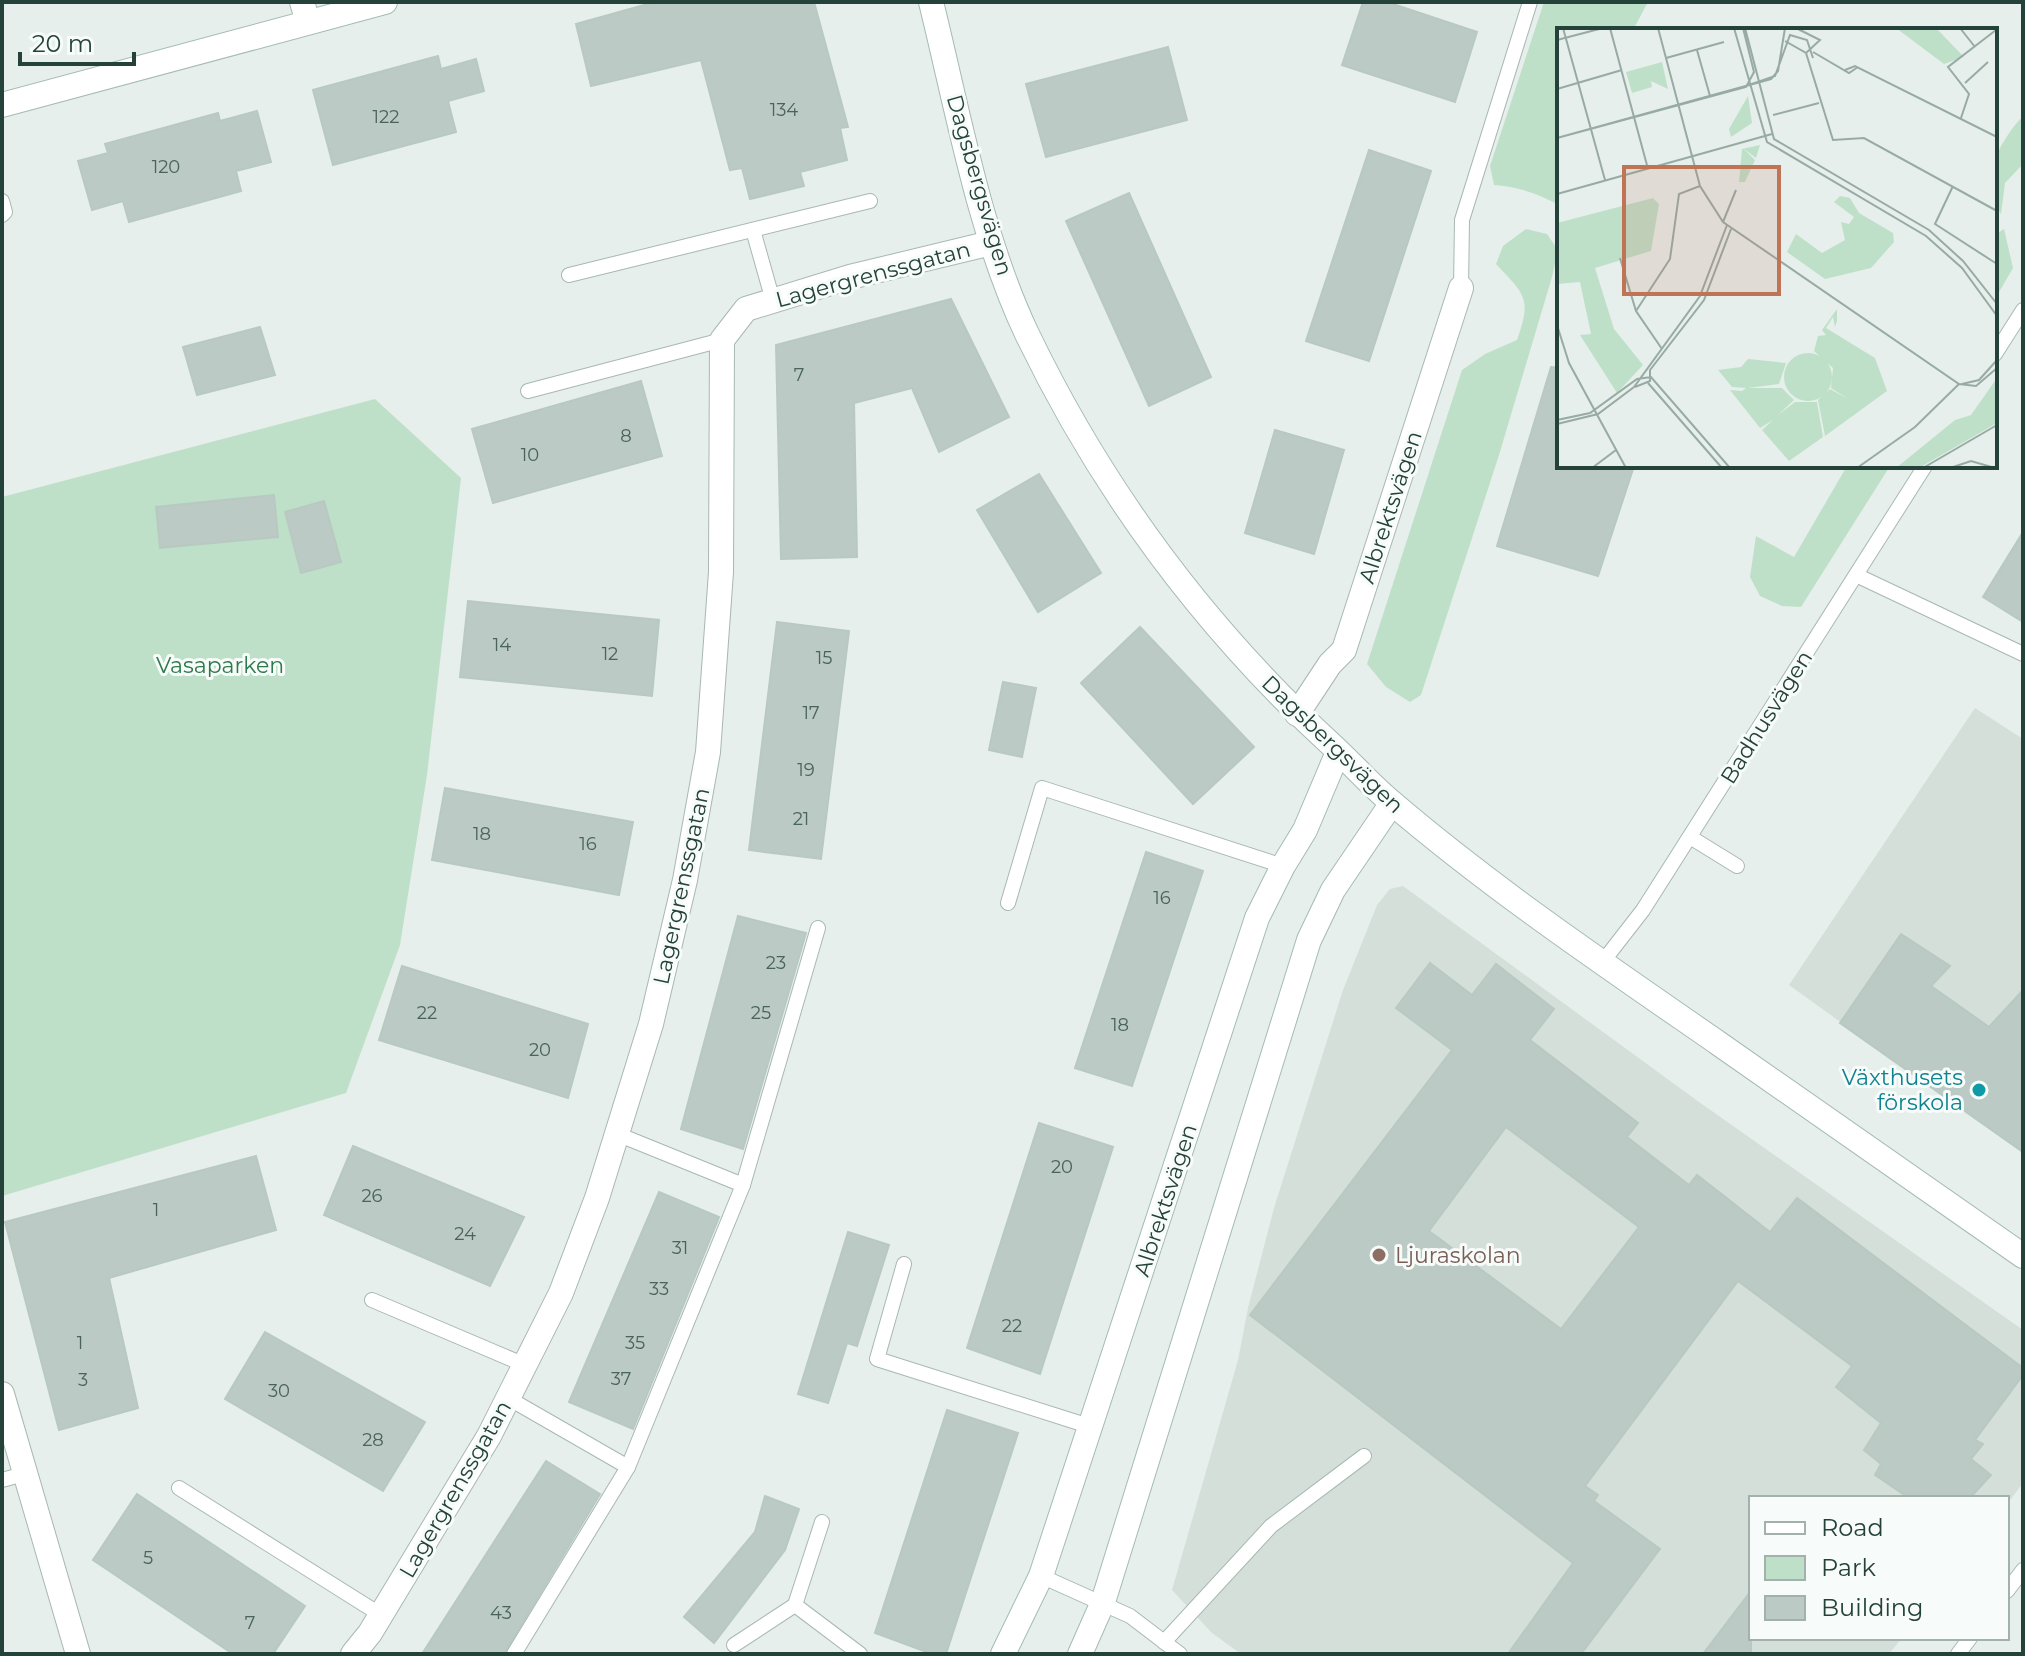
<svg xmlns="http://www.w3.org/2000/svg" width="2025" height="1656" viewBox="0 0 2025 1656" font-family="Montserrat,sans-serif">
<rect width="100%" height="100%" fill="#e6efeb"/>
<!-- built -->
<g fill="#d4dfda">
<path d="M 1975,708 L 2023,739 L 2023,1153 L 1789,985 Z"/>
<path d="M 1403,886 L 1699,1102 L 2023,1330 L 2023,1483 L 2007,1504 L 2007,1498 L 1751,1498 L 1751,1638 L 1902,1638 L 1889,1654 L 1241,1654 L 1212,1633 L 1172,1590 L 1238,1360 L 1248,1308 L 1274,1208 L 1343,990 L 1377,905 L 1390,889 Z"/>
</g>
<!-- green -->
<g fill="#bfe0c8">
<path d="M 1544,2 L 1648,2 L 1633,30 L 1559,30 L 1559,205 C 1539,194 1516,186 1494,185 L 1490,166 Z"/>
<path d="M 2023,117 L 2023,164 L 2005,183 L 2001,214 C 1994,205 1992,172 1995,159 C 1998,149 2015,122 2023,117 Z"/>
<path d="M 1526,229 L 1547,234 L 1558,250 L 1552,277 L 1499,455 L 1421,695 L 1410,702 L 1386,687 L 1367,664 L 1462,370 L 1485,354 L 1517,340 C 1532,298 1525,295 1496,264 L 1503,246 Z"/>
<path d="M 2004,229 L 2013,268 L 1995,299 L 1995,235 Z"/>
<path d="M 375,399 L 461,478 L 427,775 L 400,945 L 346,1093 L 2,1196 L 2,497 Z"/>
<path d="M 1847,466 L 1890,466 L 1801,607 L 1782,606 L 1760,596 L 1750,577 L 1756,536 L 1794,557 Z"/>
</g>
<!-- building -->
<g fill="#bbcac4" stroke="#b8c9c2" stroke-width="2" fill-rule="evenodd">
<path d="M 655,2 L 814,2 L 848,127 L 840,128 L 847,160 L 800,172 L 804,186 L 750,199 L 742,168 L 730,170 L 701,60 L 591,86 L 576,24 Z"/>
<path d="M 1363,2 L 1387,2 L 1477,32 L 1455,102 L 1342,65 Z"/>
<path d="M 1168,47 L 1187,120 L 1046,157 L 1026,84 Z"/>
<path d="M 438,56 L 441,69 L 476,59 L 484,91 L 448,101 L 456,132 L 333,165 L 313,90 Z"/>
<path d="M 257,111 L 271,162 L 236,171 L 241,191 L 129,222 L 123,201 L 92,210 L 78,161 L 108,153 L 105,144 L 218,113 L 220,121 Z"/>
<path d="M 1369,150 L 1431,171 L 1369,361 L 1306,341 Z"/>
<path d="M 1129,193 L 1211,377 L 1149,406 L 1066,221 Z"/>
<path d="M 951,299 L 1009,417 L 939,452 L 912,388 L 854,403 L 857,557 L 781,559 L 776,345 Z"/>
<path d="M 260,327 L 275,375 L 197,395 L 183,347 Z"/>
<path d="M 1551,367 L 1559,368 L 1559,466 L 1634,466 L 1598,576 L 1497,546 Z"/>
<path d="M 641,381 L 662,456 L 493,503 L 472,429 Z"/>
<path d="M 1275,430 L 1344,450 L 1314,554 L 1245,533 Z"/>
<path d="M 1039,474 L 1101,573 L 1038,612 L 977,510 Z"/>
<path d="M 274,495 L 278,537 L 160,548 L 156,507 Z"/>
<path d="M 324,501 L 341,562 L 301,573 L 285,512 Z"/>
<path d="M 2023,532 L 2023,622 L 1983,597 Z"/>
<path d="M 468,601 L 659,620 L 652,696 L 460,677 Z"/>
<path d="M 777,622 L 849,631 L 821,859 L 749,850 Z"/>
<path d="M 1140,627 L 1254,747 L 1193,804 L 1081,683 Z"/>
<path d="M 1003,682 L 1036,688 L 1022,757 L 989,750 Z"/>
<path d="M 445,788 L 633,822 L 619,895 L 432,860 Z"/>
<path d="M 1146,852 L 1203,871 L 1132,1086 L 1075,1068 Z"/>
<path d="M 738,916 L 806,933 L 743,1149 L 681,1129 Z"/>
<path d="M 1901,934 L 1950,966 L 1931,986 L 1989,1027 L 2023,990 L 2023,1152 L 1840,1023 Z"/>
<path d="M 1430,963 L 1472,995 L 1496,964 L 1554,1009 L 1530,1040 L 1638,1123 L 1627,1137 L 1689,1185 L 1697,1175 L 1770,1232 L 1797,1198 L 2023,1368 L 2023,1375 L 1975,1440 L 1983,1444 L 1971,1459 L 1991,1475 L 1970,1498 L 1909,1498 L 1875,1475 L 1881,1464 L 1864,1450 L 1881,1423 L 1836,1387 L 1852,1366 L 1738,1281 L 1585,1486 L 1598,1495 L 1594,1501 L 1660,1549 L 1581,1654 L 1508,1654 L 1573,1563 L 1250,1315 L 1452,1050 L 1396,1008 ZM 1506,1127 L 1639,1227 L 1561,1329 L 1429,1231 Z"/>
<path d="M 402,966 L 588,1024 L 568,1098 L 379,1040 Z"/>
<path d="M 1039,1123 L 1113,1147 L 1040,1374 L 967,1348 Z"/>
<path d="M 353,1146 L 524,1217 L 490,1286 L 324,1215 Z"/>
<path d="M 256,1156 L 276,1230 L 109,1278 L 138,1408 L 59,1430 L 5,1222 Z"/>
<path d="M 659,1192 L 719,1217 L 633,1429 L 569,1402 Z"/>
<path d="M 848,1232 L 889,1245 L 857,1346 L 847,1343 L 828,1403 L 798,1394 Z"/>
<path d="M 265,1332 L 425,1422 L 383,1491 L 225,1399 Z"/>
<path d="M 947,1410 L 1018,1433 L 946,1654 L 932,1654 L 875,1633 Z"/>
<path d="M 546,1461 L 600,1494 L 504,1654 L 422,1654 Z"/>
<path d="M 137,1494 L 305,1606 L 273,1654 L 233,1654 L 93,1560 Z"/>
<path d="M 765,1496 L 799,1509 L 785,1550 L 714,1643 L 684,1617 L 755,1532 Z"/>
<path d="M 1751,1591 L 1751,1654 L 1703,1654 Z"/>
</g>
<g fill="none" stroke-linecap="round" stroke-linejoin="round">
<defs>
<g id="lane">
<path d="M 2,201 L 5,212 L 2,215"/>
<path d="M 753,230 L 773,301"/>
<path d="M 569,275 L 870,201"/>
<path d="M 1461,288 L 1462,220 L 1530,2"/>
<path d="M 1995,354 L 2023,310"/>
<path d="M 528,391 L 722,340"/>
<path d="M 1856,575 L 2023,654"/>
<path d="M 1690,837 L 1737,866"/>
<path d="M 1008,903 L 1042,788 L 1283,866"/>
<path d="M 1601,964 L 1643,910 L 1925,466"/>
<path d="M 617,1134 L 743,1185"/>
<path d="M 904,1264 L 877,1359 L 1092,1427"/>
<path d="M 372,1300 L 525,1365"/>
<path d="M 508,1398 L 628,1467"/>
<path d="M 2,1480 L 24,1474"/>
<path d="M 179,1488 L 381,1615"/>
<path d="M 822,1522 L 795,1605 L 860,1654"/>
<path d="M 1041,1576 L 1130,1616 L 1180,1654"/>
<path d="M 2007,1591 L 2023,1570"/>
<path d="M 1164,1642 L 1271,1526 L 1364,1456"/>
<path d="M 734,1645 L 795,1605"/>
<path d="M 514,1654 L 628,1467 L 743,1185 L 818,928"/>
<path d="M 1958,1654 L 1970,1638"/>
</g>
<g id="street">
<path d="M 302,2 L 308,22"/>
<path d="M 1297,714 L 1330,664 L 1344,650 L 1461,288"/>
<path d="M 2,1394 L 78,1654"/>
<path d="M 353,1654 L 370,1633 L 489,1436 L 561,1293 L 597,1198 L 651,1024 L 685,880 L 708,752 L 721,572 L 722,340 L 746,309 L 850,277 L 991,243"/>
</g>
<g id="secondary">
<path d="M 931,2 C 958,111 979,233 1027,334 C 1103,492 1206,630 1335,748 C 1354,766 1371,785 1391,802 C 1494,890 1607,966 1718,1043 C 1820,1114 1922,1185 2023,1256"/>
<path d="M 2,105 L 385,2"/>
<path d="M 1003,1654 L 1041,1576 L 1257,918 L 1283,866 L 1305,830 L 1338,752"/>
<path d="M 1080,1654 L 1103,1602 L 1309,940 L 1333,890 L 1392,803"/>
</g>
</defs>
<!-- lane casing -->
<use href="#lane" stroke="#a8b8b2" stroke-width="16"/>
<!-- street casing -->
<use href="#street" stroke="#a8b8b2" stroke-width="26"/>
<!-- secondary casing -->
<use href="#secondary" stroke="#a4bbb3" stroke-width="26"/>
<!-- lane -->
<use href="#lane" stroke="#fff" stroke-width="14"/>
<!-- street -->
<use href="#street" stroke="#fff" stroke-width="24"/>
<!-- secondary -->
<use href="#secondary" stroke="#fff" stroke-width="24"/>
</g>
<!-- markers -->
<circle fill="#0f9aa8" stroke="#f7fbf9" stroke-width="3" cx="1979" cy="1090" r="8"/>
<circle fill="#8d6e63" stroke="#f7fbf9" stroke-width="3" cx="1379" cy="1255" r="8"/>
<g text-anchor="middle" stroke-width="6" stroke-linejoin="round" paint-order="stroke">
<!-- number labels -->
<g font-size="18" fill="#4a645c">
<text x="784" y="116">134</text>
<text x="386" y="123">122</text>
<text x="166" y="173">120</text>
<text x="799" y="381">7</text>
<text x="626" y="442">8</text>
<text x="530" y="461">10</text>
<text x="502" y="651">14</text>
<text x="610" y="660">12</text>
<text x="824" y="664">15</text>
<text x="811" y="719">17</text>
<text x="806" y="776">19</text>
<text x="801" y="825">21</text>
<text x="482" y="840">18</text>
<text x="588" y="850">16</text>
<text x="1162" y="904">16</text>
<text x="776" y="969">23</text>
<text x="427" y="1019">22</text>
<text x="761" y="1019">25</text>
<text x="1120" y="1031">18</text>
<text x="540" y="1056">20</text>
<text x="1062" y="1173">20</text>
<text x="372" y="1202">26</text>
<text x="156" y="1216">1</text>
<text x="465" y="1240">24</text>
<text x="680" y="1254">31</text>
<text x="659" y="1295">33</text>
<text x="1012" y="1332">22</text>
<text x="80" y="1349">1</text>
<text x="635" y="1349">35</text>
<text x="621" y="1385">37</text>
<text x="83" y="1386">3</text>
<text x="279" y="1397">30</text>
<text x="373" y="1446">28</text>
<text x="148" y="1564">5</text>
<text x="501" y="1619">43</text>
<text x="250" y="1629">7</text>
</g>
<!-- street labels -->
<g font-size="22" fill="#24423a" stroke="#f7fbf9">
<text transform="translate(980 185) rotate(74)" y="8">Dagsbergsvägen</text>
<text transform="translate(873 274) rotate(-15)" y="8">Lagergrenssgatan</text>
<text transform="translate(1390 507) rotate(-72)" y="8">Albrektsvägen</text>
<text transform="translate(1766 717) rotate(-58)" y="8">Badhusvägen</text>
<text transform="translate(1333 744) rotate(44)" y="8">Dagsbergsvägen</text>
<text transform="translate(681 886) rotate(-78)" y="8">Lagergrenssgatan</text>
<text transform="translate(1165 1200) rotate(-72)" y="8">Albrektsvägen</text>
<text transform="translate(455 1489) rotate(-60)" y="8">Lagergrenssgatan</text>
</g>
<!-- park labels -->
<g font-size="22" fill="#2d7a4b" stroke="#f7fbf9">
<text x="220" y="673">Vasaparken</text>
</g>
<!-- culture labels -->
<g font-size="22" fill="#0d838f" stroke="#f7fbf9" text-anchor="end">
<text x="1963" y="1085">Växthusets<tspan x="1963" dy="25">förskola</tspan></text>
</g>
<!-- education labels -->
<g font-size="22" fill="#785e54" stroke="#f7fbf9" text-anchor="start">
<text x="1395" y="1263">Ljuraskolan</text>
</g>
</g>
<!-- overview -->
<g transform="translate(1557 28)">
<rect width="440" height="440" fill="#e6efeb"/>
<path d="M 339,0 L 379,0 L 407,29 L 387,36 ZM 105,34 L 111,61 L 94,53 L 95,59 L 75,65 L 69,44 ZM 191,68 L 195,95 L 174,109 L 172,101 ZM 203,117 L 199,130 L 187,121 L 198,132 L 188,154 L 182,154 L 185,121 ZM 283,168 L 293,170 L 302,185 L 336,205 L 337,214 L 314,240 L 268,251 L 230,224 L 239,206 L 265,225 L 288,212 L 284,194 L 292,196 L 297,189 L 277,174 ZM 96,170 L 102,176 L 94,223 L 38,240 L 57,301 L 86,337 L 60,365 L 23,307 L 34,306 L 23,254 L 0,256 L 0,195 ZM 280,281 L 280,293 L 278,299 L 276,289 L 269,300 L 318,330 L 330,363 L 268,408 L 261,372 L 273,361 L 291,371 L 274,360 L 276,340 L 257,323 L 261,308 L 269,307 L 265,302 ZM227 349a24 24 0 1 1 48 0a24 24 0 1 1-48 0ZM 191,331 L 229,335 L 222,356 L 191,360 L 225,360 L 237,372 L 221,387 L 238,374 L 260,374 L 266,409 L 232,433 L 205,402 L 216,392 L 203,400 L 173,362 L 185,363 L 189,360 L 175,359 L 161,342 L 184,339 ZM 440,350 L 440,395 L 362,440 L 339,440 L 398,392 L 414,387 Z" fill="#bfe0c8"/>
<path fill="none" stroke="#98aaa4" stroke-width="2" d="M 6,0 L 48,152M 53,0 L 91,141M 101,0 L 143,158 L 166,194 L 402,356 L 419,358 L 440,340M 177,0 L 210,114 L 369,208 L 405,240 L 440,288M 188,0 L 217,111 L 372,202 L 406,233 L 440,276M 239,0 L 263,12 L 249,25M 403,0 L 418,19M 0,12 L 46,0M 228,13 L 249,25 L 276,112 L 307,110 L 440,183M 140,22 L 153,68M 256,24 L 292,45 L 301,39M 109,30 L 167,14M 288,42 L 298,38 L 440,109M 408,55 L 431,34M 189,58 L 218,48 L 233,7 L 250,12 L 256,30M 0,61 L 65,42M 216,87 L 262,75M 404,90 L 412,66 L 391,39 L 439,2M 0,110 L 214,51 L 221,43 L 228,0M 0,110 L 189,59 L 197,44 L 186,0M 396,158 L 378,196 L 440,236M 0,166 L 215,106M 166,194 L 179,162M 63,230 L 79,283 L 105,321M 79,283 L 113,231 L 122,166 L 143,158M 0,297 L 12,335 L 69,440M 91,355 L 165,440M 405,356 L 422,352 L 440,332M 78,359 L 93,353 L 93,342 L 147,272 L 174,201M 0,392 L 33,385 L 80,351 L 94,349 L 173,440M 0,396 L 41,386 L 77,359 L 143,268 L 170,197M 35,440 L 59,422M 300,440 L 358,399 L 402,356M 366,440 L 440,397M 393,440 L 414,433 L 438,440"/>
<path fill="#c07456" fill-opacity="0.15" stroke="#c07456" stroke-width="4" d="M 67,139 L 222,139 L 222,266 L 67,266 Z"/>
<rect width="440" height="440" fill="none" stroke="#24423a" stroke-width="4"/>
</g>
<!-- border -->
<rect width="2025" height="1656" fill="none" stroke="#24423a" stroke-width="8"/>
<!-- legend -->
<rect x="1749" y="1496" width="260" height="144" fill="#f7fbf9" stroke="#a3b1ad" stroke-width="2"/>
<rect x="1765" y="1522" width="40" height="12" fill="#ffffff" stroke="#a3b1ad" stroke-width="2"/>
<text x="1821" y="1536" font-size="24" fill="#24423a">Road</text>
<rect x="1765" y="1556" width="40" height="24" fill="#bfe0c8" stroke="#a3b1ad" stroke-width="2"/>
<text x="1821" y="1576" font-size="24" fill="#24423a">Park</text>
<rect x="1765" y="1596" width="40" height="24" fill="#bbcac4" stroke="#a3b1ad" stroke-width="2"/>
<text x="1821" y="1616" font-size="24" fill="#24423a">Building</text>
<!-- scale -->
<path d="M20 52v12h114v-12" fill="none" stroke="#24423a" stroke-width="4"/>
<text x="32" y="52" font-size="24" fill="#24423a" stroke="#f7fbf9" stroke-width="6" paint-order="stroke">20 m</text>
</svg>
